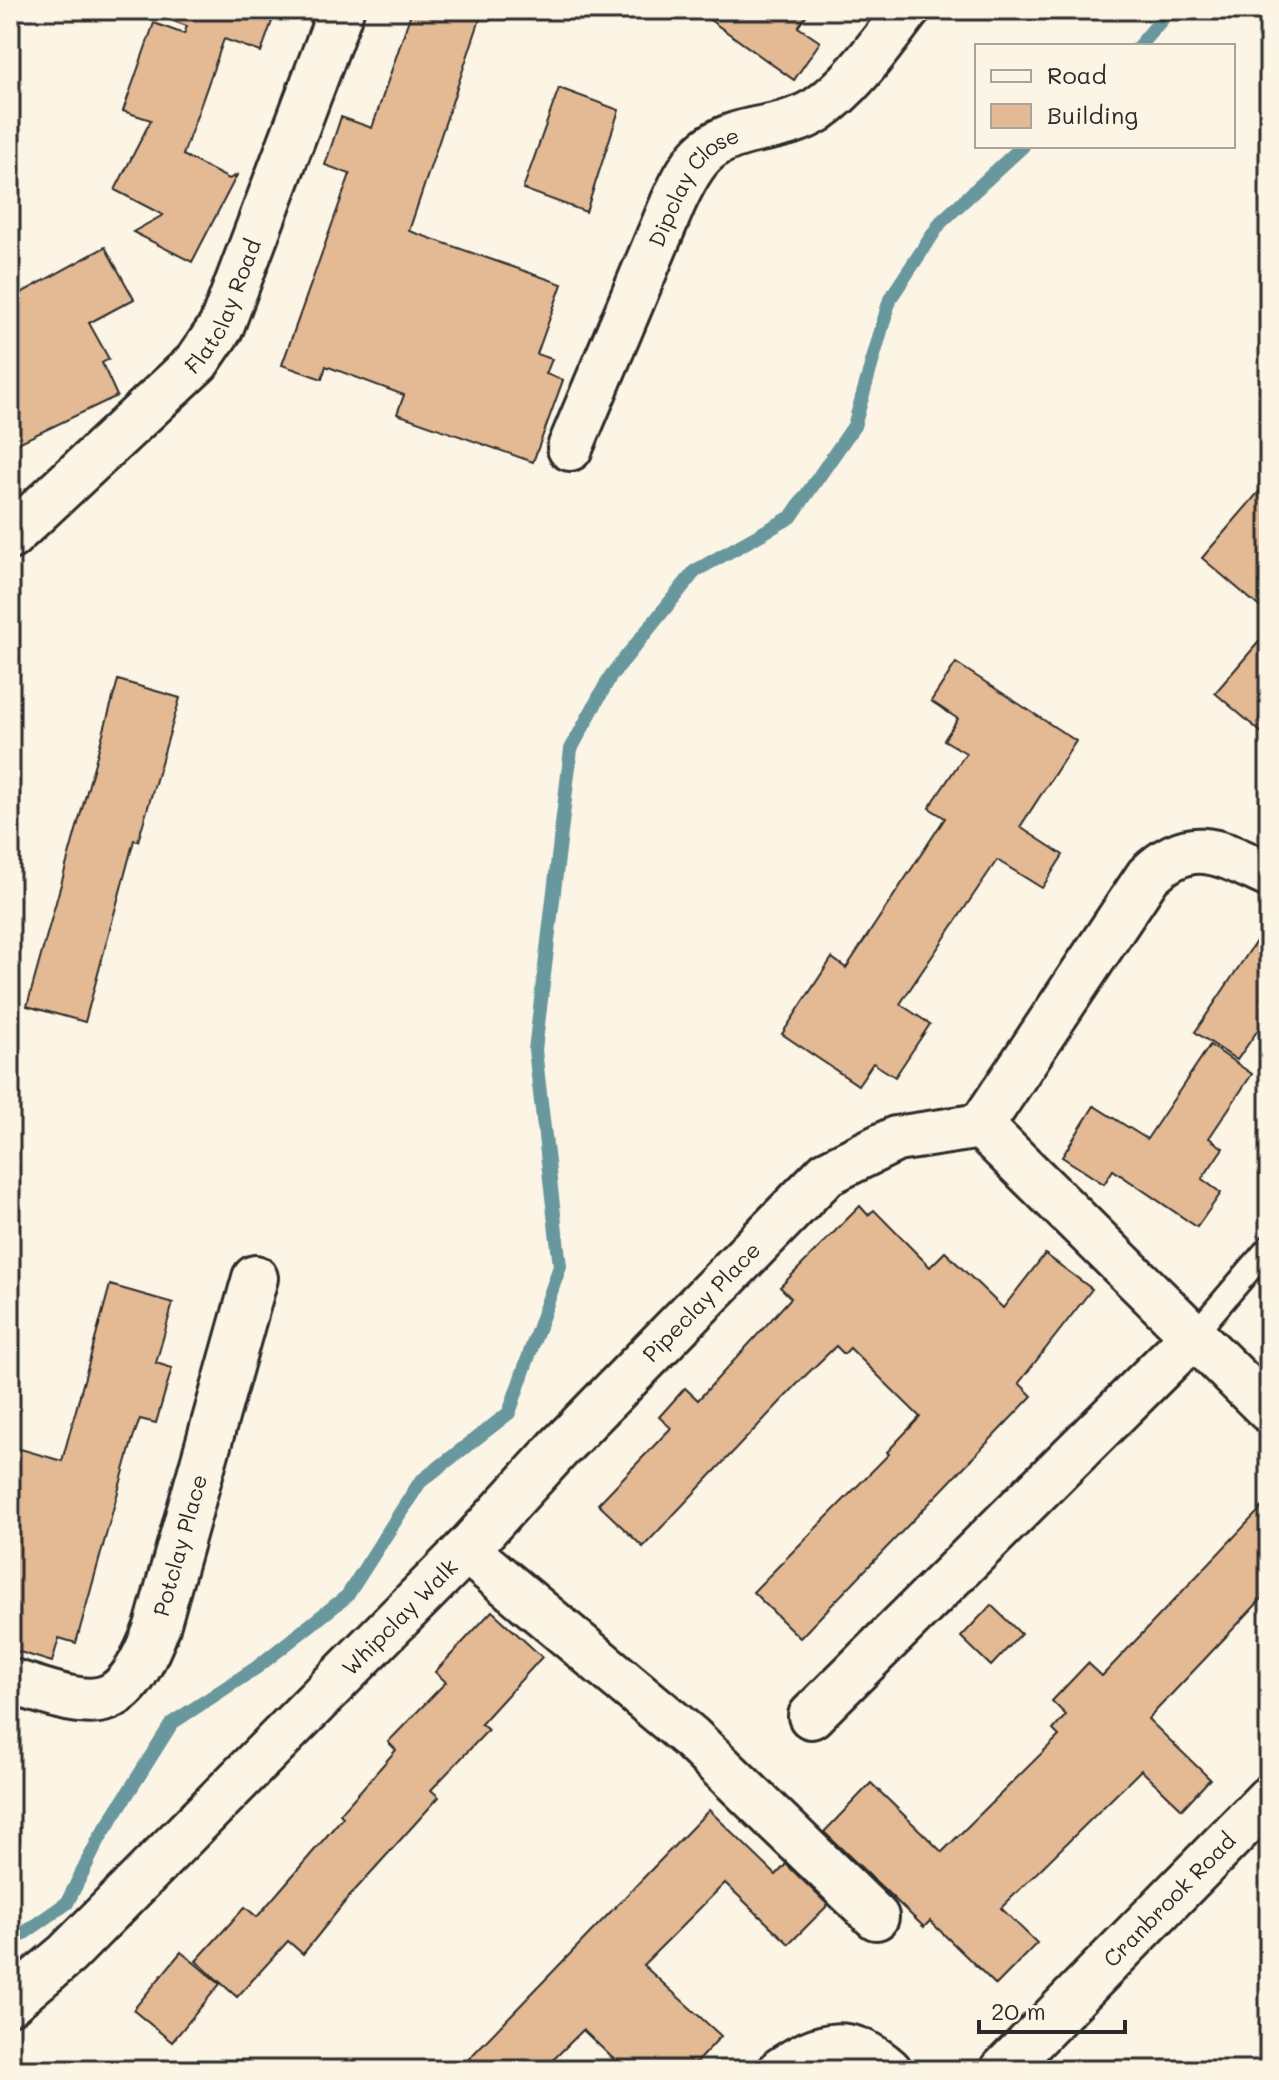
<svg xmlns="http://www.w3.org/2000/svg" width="1279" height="2080" viewBox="0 0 1279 2080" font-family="Mali,sans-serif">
<rect width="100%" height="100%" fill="#fcf5e5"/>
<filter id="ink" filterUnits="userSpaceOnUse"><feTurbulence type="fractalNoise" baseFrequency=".0125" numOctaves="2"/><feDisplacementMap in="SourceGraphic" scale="16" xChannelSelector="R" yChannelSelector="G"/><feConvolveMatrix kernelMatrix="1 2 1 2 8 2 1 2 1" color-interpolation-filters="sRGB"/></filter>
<g filter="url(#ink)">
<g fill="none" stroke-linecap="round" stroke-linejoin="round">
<!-- stream -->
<g stroke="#67979e" stroke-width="14">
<path d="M 1139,46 L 1170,10"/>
<path d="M 10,1943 L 67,1903 L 99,1839 L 172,1723 L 256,1668 L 347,1596 L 420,1482 L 509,1413 L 560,1266 L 535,1050 L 571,749 L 610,677 L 695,571 L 791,517 L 854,426 L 890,299 L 941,222 L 1023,146"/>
</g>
</g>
<!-- building -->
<g fill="#e4ba95" stroke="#2b2b2b" stroke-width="2">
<path d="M 160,10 L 276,10 L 261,52 L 224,39 L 183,155 L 229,179 L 237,175 L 192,262 L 133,232 L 163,215 L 115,190 L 151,120 L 123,111 L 154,23 L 184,34 L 187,26 L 159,16 Z"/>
<path d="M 412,10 L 483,10 L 409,231 L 562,284 L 537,354 L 552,359 L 546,374 L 563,380 L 533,462 L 397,414 L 404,395 L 326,366 L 322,379 L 282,365 L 350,174 L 325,165 L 341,117 L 372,128 Z"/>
<path d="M 696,10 L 810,10 L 798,27 L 820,42 L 794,80 Z"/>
<path d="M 559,88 L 619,110 L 586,212 L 523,189 Z"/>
<path d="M 105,247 L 134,299 L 89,323 L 109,359 L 102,363 L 117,396 L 10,447 L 10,299 Z"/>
<path d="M 1269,480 L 1269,615 L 1202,558 Z"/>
<path d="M 1269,630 L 1269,739 L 1215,693 Z"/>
<path d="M 956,663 L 1076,741 L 1020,827 L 1063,855 L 1042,888 L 997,860 L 900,1004 L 930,1024 L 895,1077 L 873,1063 L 858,1085 L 782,1034 L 832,958 L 846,968 L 945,818 L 929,808 L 966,753 L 944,740 L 958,719 L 931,701 Z"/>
<path d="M 118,680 L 180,698 L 138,841 L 134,840 L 85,1022 L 27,1006 Z"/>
<path d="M 1269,922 L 1269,1014 L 1237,1060 L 1195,1032 Z"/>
<path d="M 1210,1045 L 1252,1074 L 1209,1138 L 1223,1148 L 1202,1179 L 1221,1193 L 1197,1227 L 1113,1170 L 1104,1184 L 1062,1157 L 1094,1106 L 1147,1139 Z"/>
<path d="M 860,1206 L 868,1215 L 874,1210 L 930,1267 L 945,1252 L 1003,1308 L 1045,1254 L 1092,1289 L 1019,1383 L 1032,1396 L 800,1638 L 753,1592 L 889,1454 L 887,1452 L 920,1417 L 850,1348 L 844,1354 L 836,1346 L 803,1378 L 643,1547 L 598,1504 L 671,1428 L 659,1417 L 685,1388 L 698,1400 L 791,1298 L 780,1287 Z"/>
<path d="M 110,1285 L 173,1303 L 156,1363 L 172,1368 L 156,1423 L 140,1419 L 133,1438 L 76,1643 L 59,1638 L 52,1662 L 10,1649 L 10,1446 L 62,1461 Z"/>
<path d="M 1269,1500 L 1269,1591 L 1148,1719 L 1210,1779 L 1182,1809 L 1141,1770 L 1001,1908 L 1037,1943 L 996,1985 L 930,1921 L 924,1927 L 824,1832 L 871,1783 L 942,1852 L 1059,1736 L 1053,1730 L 1066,1715 L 1052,1701 L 1088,1663 L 1102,1676 Z"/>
<path d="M 991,1605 L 1021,1634 L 991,1666 L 961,1637 Z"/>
<path d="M 492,1611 L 542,1657 L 481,1724 L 488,1730 L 431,1790 L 439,1797 L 348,1898 L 303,1954 L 288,1941 L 237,1997 L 196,1961 L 245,1907 L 257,1917 L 343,1817 L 340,1814 L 396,1750 L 388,1742 L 446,1682 L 435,1672 Z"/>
<path d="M 709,1810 L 776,1875 L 786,1864 L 828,1905 L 789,1944 L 725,1883 L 643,1965 L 721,2036 L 689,2070 L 625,2070 L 583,2030 L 543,2070 L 458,2070 Z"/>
<path d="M 181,1952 L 220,1984 L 172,2042 L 133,2010 Z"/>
</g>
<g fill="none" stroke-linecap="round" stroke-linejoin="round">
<defs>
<path id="service" d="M 1193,1336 L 1269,1247"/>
<g id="minor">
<path id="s1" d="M 570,448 L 673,203 C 696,152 710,138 765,128 C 784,124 801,120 817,110 C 854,84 880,45 907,10"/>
<path id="s2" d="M 10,537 L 197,362 L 221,327 L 341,10"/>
<path d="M 981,1126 L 1148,876 C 1191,833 1221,853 1269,875"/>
<path id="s3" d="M 466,1550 L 558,1449 L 827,1173 L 896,1139 L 981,1126 L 1269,1410"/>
<path id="s4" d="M 10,1681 C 95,1708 121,1721 157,1627 L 255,1278"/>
<path d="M 811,1716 L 1193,1336"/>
<path id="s5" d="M 10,2002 L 67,1954 L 466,1550 L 691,1738 L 876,1917"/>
<path d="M 781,2070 C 822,2042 849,2035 889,2070"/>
<path id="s6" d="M 1003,2070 L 1269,1798"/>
</g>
</defs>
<!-- service casing -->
<use href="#service" stroke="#2b2b2b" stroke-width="28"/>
<!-- minor casing -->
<use href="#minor" stroke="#2b2b2b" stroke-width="50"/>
<!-- service -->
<use href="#service" stroke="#fcf5e5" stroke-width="22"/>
<!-- minor -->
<use href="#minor" stroke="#fcf5e5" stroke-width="44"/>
</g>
</g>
<g text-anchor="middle" stroke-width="6" stroke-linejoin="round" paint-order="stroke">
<!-- street labels -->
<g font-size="22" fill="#2b2b2b" stroke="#fcf5e5">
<text dy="8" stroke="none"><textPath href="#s1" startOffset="292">Dipclay Close</textPath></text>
<text dy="8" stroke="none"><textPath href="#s2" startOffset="318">Flatclay Road</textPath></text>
<text dy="8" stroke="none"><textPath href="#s3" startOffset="342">Pipeclay Place</textPath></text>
<text dy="8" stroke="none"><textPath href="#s4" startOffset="274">Potclay Place</textPath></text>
<text dy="8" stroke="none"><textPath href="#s5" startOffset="548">Whipclay Walk</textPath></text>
<text dy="8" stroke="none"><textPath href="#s6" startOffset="238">Cranbrook Road</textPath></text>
</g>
</g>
<!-- margin -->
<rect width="1279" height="2080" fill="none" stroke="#fcf5e5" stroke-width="40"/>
<rect x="20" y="20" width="1239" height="2040" fill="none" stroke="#2b2b2b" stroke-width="3" filter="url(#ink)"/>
<!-- legend -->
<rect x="975" y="44" width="260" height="104" fill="#fcf5e5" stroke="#a8a49b" stroke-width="2"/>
<rect x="991" y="70" width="40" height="12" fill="#fcf5e5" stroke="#a8a49b" stroke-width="2"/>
<text x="1047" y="84" font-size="24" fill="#2b2b2b">Road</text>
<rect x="991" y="104" width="40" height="24" fill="#e4ba95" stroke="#a8a49b" stroke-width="2"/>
<text x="1047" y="124" font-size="24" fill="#2b2b2b">Building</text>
<!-- scale -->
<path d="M979 2020v12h146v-12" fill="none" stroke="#2b2b2b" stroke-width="4"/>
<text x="991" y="2020" font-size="24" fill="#2b2b2b" stroke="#fcf5e5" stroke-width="6" paint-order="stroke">20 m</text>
</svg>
